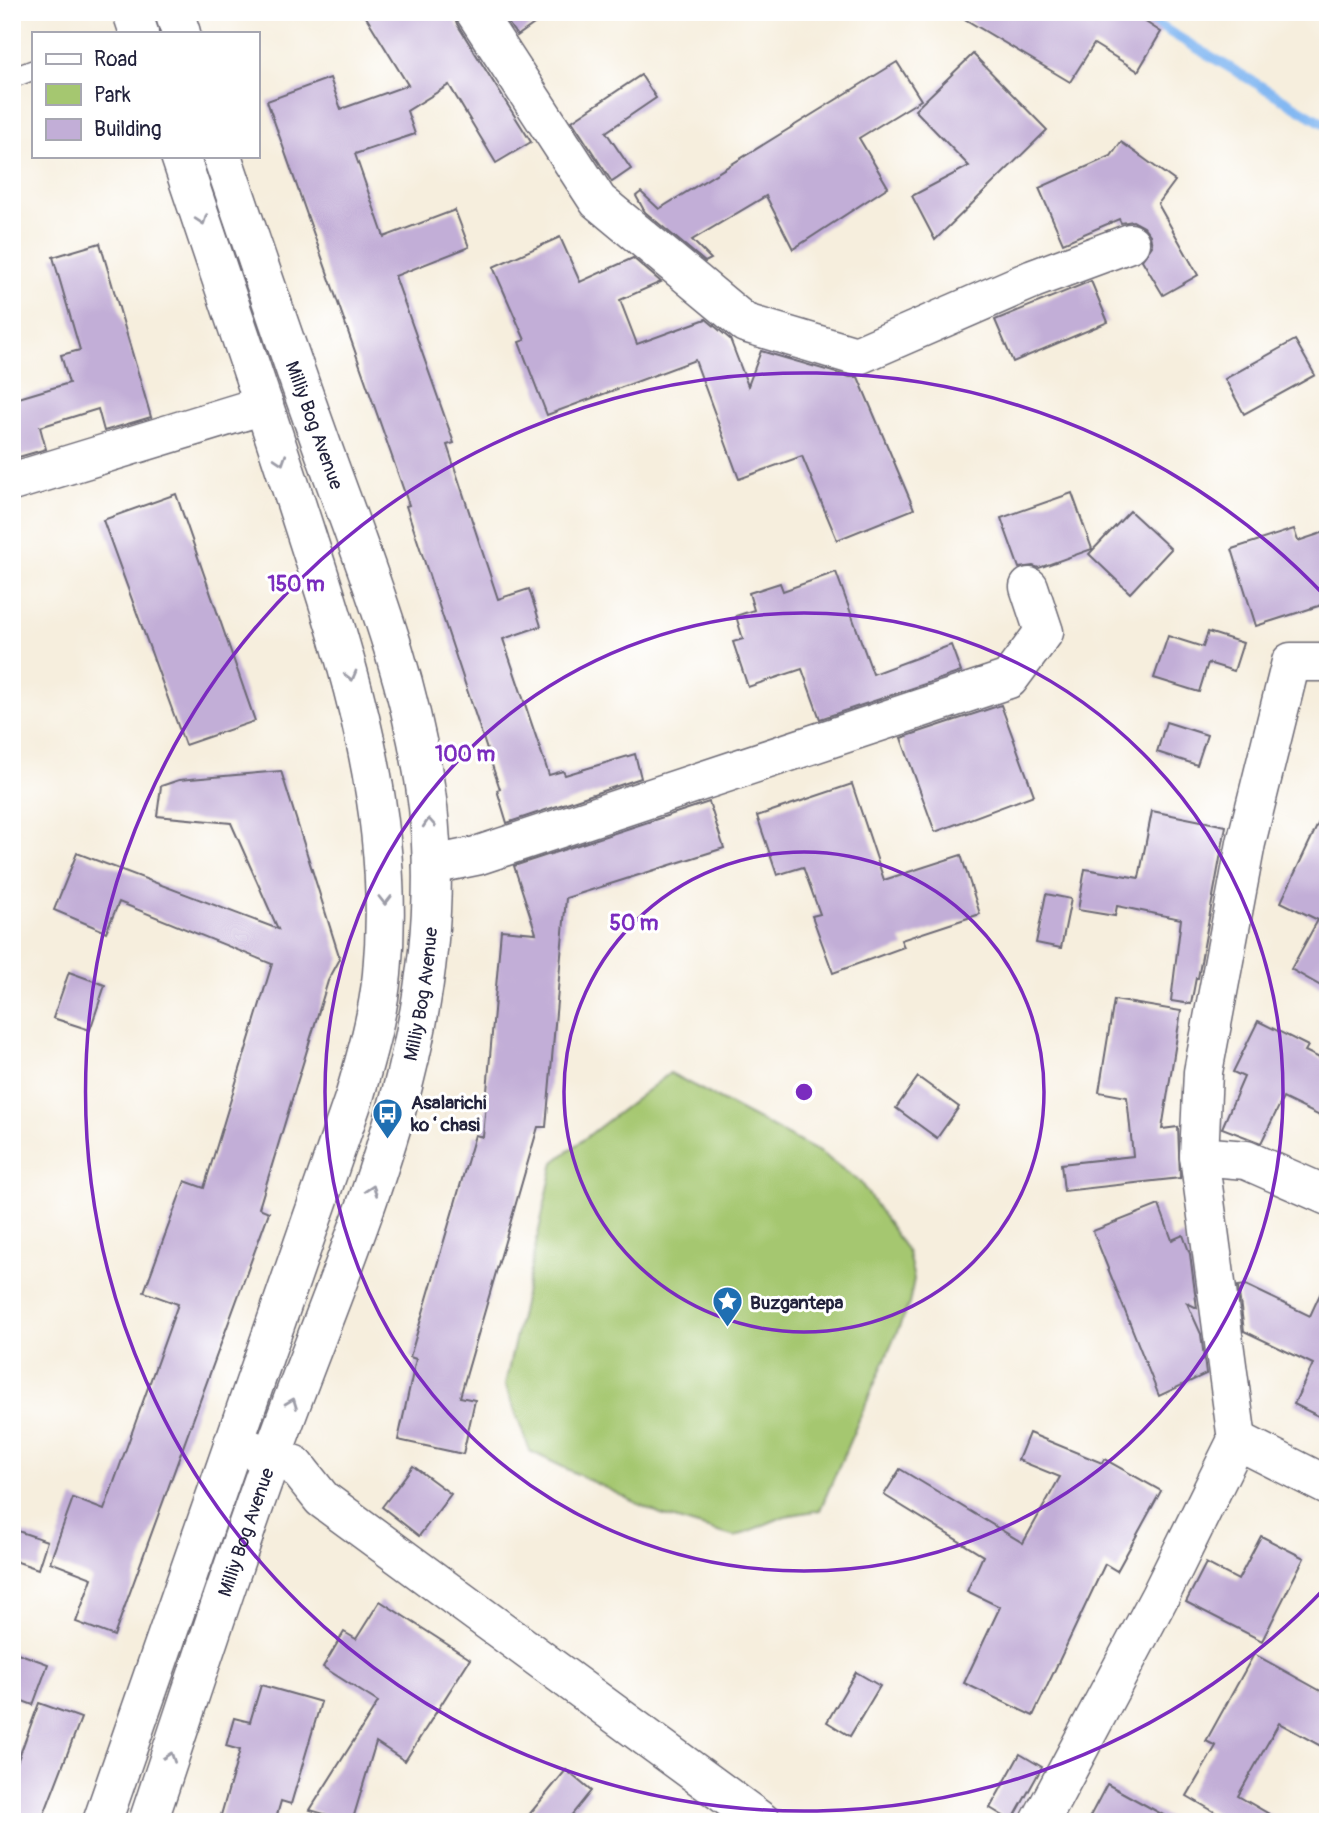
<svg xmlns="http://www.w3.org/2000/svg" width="1340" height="1834" viewBox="0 0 1340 1834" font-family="Pangolin,sans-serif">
<rect width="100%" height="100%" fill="#fff"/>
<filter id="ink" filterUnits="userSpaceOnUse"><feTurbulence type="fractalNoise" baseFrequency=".0143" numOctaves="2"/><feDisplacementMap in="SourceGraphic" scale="14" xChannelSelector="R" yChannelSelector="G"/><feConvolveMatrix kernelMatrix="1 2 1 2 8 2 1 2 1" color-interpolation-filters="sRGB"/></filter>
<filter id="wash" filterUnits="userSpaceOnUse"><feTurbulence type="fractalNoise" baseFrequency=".00686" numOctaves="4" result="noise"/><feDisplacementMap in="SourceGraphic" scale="28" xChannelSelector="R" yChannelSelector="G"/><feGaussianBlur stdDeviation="1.57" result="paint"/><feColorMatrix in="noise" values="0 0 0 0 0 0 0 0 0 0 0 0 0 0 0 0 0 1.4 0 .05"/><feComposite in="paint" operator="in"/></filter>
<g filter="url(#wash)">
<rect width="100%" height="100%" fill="#f6eedd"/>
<!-- green -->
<path fill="#a5c770" stroke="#647456" stroke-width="2" d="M 670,1073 L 821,1153 L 860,1182 L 908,1253 L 914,1279 L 909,1304 L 820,1510 L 785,1516 L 735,1537 L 661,1515 L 530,1451 L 505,1385 L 554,1162 Z"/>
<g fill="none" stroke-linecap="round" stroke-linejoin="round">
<!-- stream -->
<path stroke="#83b8f2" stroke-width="10" d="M 1136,12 L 1328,126"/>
</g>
<g id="blocks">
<!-- building -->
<g fill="#c2aed7">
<path d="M 363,12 L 453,12 L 457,24 L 531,142 L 496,163 L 449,85 L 407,111 L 415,134 L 355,154 L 384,237 L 455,210 L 469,247 L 395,276 L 454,443 L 447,445 L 498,599 L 529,589 L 541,626 L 503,639 L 549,775 L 563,771 L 565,775 L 635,754 L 641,778 L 507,823 L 497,790 L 500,789 L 406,506 L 409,505 L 267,101 L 330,78 L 341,109 L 408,85 Z"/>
<path d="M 501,12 L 551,12 L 517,36 Z"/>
<path d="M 953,12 L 1130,12 L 1161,32 L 1138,71 L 1094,44 L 1070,82 Z"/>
<path d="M 973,54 L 1047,130 L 935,240 L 912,196 L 969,166 L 915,110 Z"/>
<path d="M 897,62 L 921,100 L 859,138 L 888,187 L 793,249 L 766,196 L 692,240 L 711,259 L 705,262 L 645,212 L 636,196 L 641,192 L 659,209 Z"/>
<path d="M 641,75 L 656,98 L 606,132 L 631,169 L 612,182 L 572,121 Z"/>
<path d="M 1121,142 L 1175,181 L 1158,204 L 1198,275 L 1163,295 L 1142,260 L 1152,246 L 1150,235 L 1144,227 L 1133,221 L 1121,223 L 1119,219 L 1063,243 L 1039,188 L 1111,156 Z"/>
<path d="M 560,237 L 580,282 L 633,258 L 661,282 L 620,300 L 637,344 L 706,319 L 730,339 L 748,386 L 761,351 L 850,377 L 858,377 L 914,509 L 837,540 L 802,456 L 739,479 L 695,360 L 547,415 L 519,342 L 525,340 L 493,267 Z"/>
<path d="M 100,243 L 151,417 L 104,431 L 98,409 L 40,427 L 46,449 L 12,459 L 12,400 L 69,383 L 61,355 L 80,350 L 53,257 Z"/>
<path d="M 1091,281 L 1108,322 L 1013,362 L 995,320 Z"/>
<path d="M 1295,340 L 1315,375 L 1244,414 L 1225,379 Z"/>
<path d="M 1072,493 L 1092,549 L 1039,568 L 1033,566 L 1019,568 L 1001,518 Z"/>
<path d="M 176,494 L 255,721 L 185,745 L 103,520 Z"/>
<path d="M 1130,511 L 1171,549 L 1130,593 L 1089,554 Z"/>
<path d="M 1294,529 L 1298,541 L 1328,531 L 1328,603 L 1256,626 L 1232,549 Z"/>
<path d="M 836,572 L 873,674 L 951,645 L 961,672 L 820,719 L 802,669 L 748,687 L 733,642 L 743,639 L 736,616 L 754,610 L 749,593 L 780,583 L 783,591 Z"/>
<path d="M 1208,632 L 1243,643 L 1234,671 L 1208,663 L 1199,692 L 1154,678 L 1168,636 L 1203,647 Z"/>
<path d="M 1001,705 L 1034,795 L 935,832 L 901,738 Z"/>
<path d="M 1166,722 L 1207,735 L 1197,765 L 1157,752 Z"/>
<path d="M 281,771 L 340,959 L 328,981 L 259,1208 L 269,1212 L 114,1636 L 76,1622 L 92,1578 L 50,1562 L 73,1498 L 104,1510 L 178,1304 L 144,1292 L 185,1181 L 204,1188 L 272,964 L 119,902 L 106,932 L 54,910 L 77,853 L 278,929 L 231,823 L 157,816 L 161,786 L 179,780 Z"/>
<path d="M 852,784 L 884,880 L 961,855 L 980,914 L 901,940 L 904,947 L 833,973 L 812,916 L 820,914 L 803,867 L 777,875 L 757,816 Z"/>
<path d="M 709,802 L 724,848 L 566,898 L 546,1127 L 538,1127 L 460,1397 L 475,1400 L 463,1454 L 398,1440 L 416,1359 L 410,1357 L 475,1135 L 483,1137 L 501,930 L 536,933 L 514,866 Z"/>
<path d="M 1328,803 L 1328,990 L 1291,969 L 1318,920 L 1281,902 Z"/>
<path d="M 1152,811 L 1226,826 L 1198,978 L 1196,978 L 1191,1004 L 1171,1001 L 1181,919 L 1117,906 L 1115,916 L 1078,910 L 1085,869 L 1139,878 Z"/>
<path d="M 1046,894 L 1071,899 L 1061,948 L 1036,943 Z"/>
<path d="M 69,972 L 105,985 L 90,1030 L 53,1018 Z"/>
<path d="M 1114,1000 L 1181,1011 L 1162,1129 L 1178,1127 L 1180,1178 L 1064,1191 L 1061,1164 L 1133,1156 L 1127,1097 L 1099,1092 Z"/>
<path d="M 1258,1021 L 1308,1046 L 1305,1051 L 1328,1062 L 1328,1120 L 1283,1098 L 1261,1143 L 1222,1128 L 1244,1077 L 1233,1072 Z"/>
<path d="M 918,1077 L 959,1107 L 937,1138 L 896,1108 Z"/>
<path d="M 1159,1205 L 1172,1240 L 1183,1235 L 1190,1254 L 1197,1308 L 1187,1303 L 1201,1334 L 1206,1374 L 1159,1396 L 1093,1231 Z"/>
<path d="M 1328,1277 L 1328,1421 L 1294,1404 L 1313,1364 L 1244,1331 L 1238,1286 L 1246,1285 L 1310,1316 Z"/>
<path d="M 1029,1433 L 1102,1463 L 1104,1459 L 1161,1491 L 1117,1571 L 1105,1564 L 1033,1716 L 964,1683 L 1000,1607 L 967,1591 L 983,1556 L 884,1495 L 900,1469 L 1023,1543 L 1060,1477 L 1018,1460 Z"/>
<path d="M 413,1466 L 451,1494 L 419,1536 L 382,1507 Z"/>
<path d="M 12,1529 L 47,1541 L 38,1569 L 12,1560 Z"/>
<path d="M 1261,1536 L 1304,1558 L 1262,1641 L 1186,1602 L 1206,1563 L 1238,1580 Z"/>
<path d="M 380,1601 L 470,1659 L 405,1761 L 376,1742 L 352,1822 L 310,1810 L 378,1702 L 323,1667 L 344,1632 L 356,1639 Z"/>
<path d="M 12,1651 L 48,1664 L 33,1705 L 12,1697 Z"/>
<path d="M 1254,1654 L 1328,1695 L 1328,1750 L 1279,1723 L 1238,1796 L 1283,1822 L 1232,1822 L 1187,1796 L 1216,1746 L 1206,1741 Z"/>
<path d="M 856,1672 L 880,1686 L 850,1736 L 827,1722 Z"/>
<path d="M 261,1685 L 321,1702 L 291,1804 L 281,1801 L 275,1822 L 219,1822 L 240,1750 L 226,1746 L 234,1718 L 250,1722 Z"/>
<path d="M 39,1703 L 81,1718 L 41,1822 L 12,1822 L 12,1776 Z"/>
<path d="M 1020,1754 L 1042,1767 L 1012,1821 L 990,1808 Z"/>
<path d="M 566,1770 L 591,1791 L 566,1822 L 523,1822 Z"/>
<path d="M 1107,1784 L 1176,1822 L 1087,1822 Z"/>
</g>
</g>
</g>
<g filter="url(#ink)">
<use href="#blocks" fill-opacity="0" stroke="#6c6974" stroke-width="2"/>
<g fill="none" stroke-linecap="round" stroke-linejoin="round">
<defs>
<path id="lane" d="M 12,78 L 33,70"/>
<g id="street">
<path d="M 475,12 L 598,201 L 745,323 L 856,356 L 1033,279 L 1130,243"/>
<path d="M 12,482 L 264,405"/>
<path d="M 432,865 L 476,856 L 1009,679 L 1044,632 L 1029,587"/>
<path d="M 1199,1156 L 1246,1160 L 1328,1196"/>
<path d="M 1237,1440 L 1328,1486"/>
<path d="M 233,1443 L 295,1465 L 322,1499 L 762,1822"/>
<path d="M 1040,1822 L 1160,1596 L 1237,1440 L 1199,1156 L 1203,1072 L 1246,843 L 1291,662 L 1328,662"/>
</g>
<g id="secondary">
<path d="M 132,12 L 139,33"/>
<path d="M 174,12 L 181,33"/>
<path d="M 102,1822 L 354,1098 C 366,1057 378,1016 382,974 C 398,809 346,657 296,503 C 258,387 219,271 180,156"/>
<path id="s1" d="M 148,1822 C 189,1700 228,1577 272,1456 C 347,1246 454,1037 428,807 C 413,683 367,570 325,454 C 289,355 256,255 222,156"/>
</g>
</defs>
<!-- lane casing -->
<use href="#lane" stroke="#6c6974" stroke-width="22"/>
<!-- street casing -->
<use href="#street" stroke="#6c6974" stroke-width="41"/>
<!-- secondary casing -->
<use href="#secondary" stroke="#6c6974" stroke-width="41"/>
<!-- lane -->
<use href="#lane" stroke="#fff" stroke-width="19"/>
<!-- street -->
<use href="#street" stroke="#fff" stroke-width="38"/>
<!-- secondary -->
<use href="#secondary" stroke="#fff" stroke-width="38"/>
</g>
<!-- one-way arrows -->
<defs><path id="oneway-chevron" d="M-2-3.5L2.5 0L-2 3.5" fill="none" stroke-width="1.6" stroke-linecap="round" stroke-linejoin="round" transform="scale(1.75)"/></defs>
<g stroke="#9c9ca7">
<use href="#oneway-chevron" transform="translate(202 220) rotate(71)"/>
<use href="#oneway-chevron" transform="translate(281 460) rotate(72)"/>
<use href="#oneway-chevron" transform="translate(351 676) rotate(75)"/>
<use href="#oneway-chevron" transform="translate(429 823) rotate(-94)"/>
<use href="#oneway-chevron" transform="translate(385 900) rotate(90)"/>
<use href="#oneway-chevron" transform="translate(372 1190) rotate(-71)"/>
<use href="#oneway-chevron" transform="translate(292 1403) rotate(-69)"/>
<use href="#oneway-chevron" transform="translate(170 1757) rotate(-71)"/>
</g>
</g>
<!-- distance rings -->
<g fill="none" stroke="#7b2cbf" stroke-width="3.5">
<circle cx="804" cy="1092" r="240"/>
<circle cx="804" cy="1092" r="479"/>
<path d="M1326 1587A719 719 0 1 1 1326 597"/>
</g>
<!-- icons -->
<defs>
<symbol id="bus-pin" viewBox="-11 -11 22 30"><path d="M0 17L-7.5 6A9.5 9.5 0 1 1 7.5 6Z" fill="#1f6fb2" stroke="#fff"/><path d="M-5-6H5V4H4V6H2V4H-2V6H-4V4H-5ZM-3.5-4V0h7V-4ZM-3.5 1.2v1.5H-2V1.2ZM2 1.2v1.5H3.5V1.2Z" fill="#fff"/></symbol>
<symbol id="sight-pin" viewBox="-11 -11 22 30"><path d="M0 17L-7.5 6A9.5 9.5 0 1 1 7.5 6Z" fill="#1f6fb2" stroke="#fff"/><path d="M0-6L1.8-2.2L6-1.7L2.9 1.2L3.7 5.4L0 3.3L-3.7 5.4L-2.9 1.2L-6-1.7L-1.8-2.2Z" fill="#fff"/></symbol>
</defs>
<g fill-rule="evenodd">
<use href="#bus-pin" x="370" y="1096" width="35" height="47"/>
<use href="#sight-pin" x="710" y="1284" width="35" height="47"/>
</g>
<g text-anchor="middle" stroke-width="6" stroke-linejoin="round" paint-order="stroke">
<!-- street labels -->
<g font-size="19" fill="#22223b" stroke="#fff">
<text transform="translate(315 425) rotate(70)" y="7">Milliy Bog Avenue</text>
<text dy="7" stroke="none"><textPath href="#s1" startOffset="873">Milliy Bog Avenue</textPath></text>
<text dy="7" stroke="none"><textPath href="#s1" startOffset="306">Milliy Bog Avenue</textPath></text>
</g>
<!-- poi labels -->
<g font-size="19" font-weight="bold" fill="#22223b" stroke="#fff" text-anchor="start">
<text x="411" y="1109">Asalarichi<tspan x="411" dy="22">koʻchasi</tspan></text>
<text x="750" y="1309">Buzgantepa</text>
</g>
</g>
<circle cx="804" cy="1092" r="10" fill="#7b2cbf" stroke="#fff" stroke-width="3.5"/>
<g font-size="21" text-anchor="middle" font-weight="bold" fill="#7b2cbf" stroke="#fff" stroke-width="6" stroke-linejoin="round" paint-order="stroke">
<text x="296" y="591">150 m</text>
<text x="465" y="761">100 m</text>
<text x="634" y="930">50 m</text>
</g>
<!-- margin -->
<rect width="1340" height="1834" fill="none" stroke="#fff" stroke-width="42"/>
<!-- legend -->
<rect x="32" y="32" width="228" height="126" fill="#ffffff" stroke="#a7a7b1" stroke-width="2"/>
<rect x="46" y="54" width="35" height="10" fill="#ffffff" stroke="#a7a7b1" stroke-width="2"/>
<text x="94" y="66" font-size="21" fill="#22223b">Road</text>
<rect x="46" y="84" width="35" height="21" fill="#a5c770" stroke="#a7a7b1" stroke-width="2"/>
<text x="94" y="102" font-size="21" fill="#22223b">Park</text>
<rect x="46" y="119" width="35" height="21" fill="#c2aed7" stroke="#a7a7b1" stroke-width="2"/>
<text x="94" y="136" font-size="21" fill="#22223b">Building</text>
</svg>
